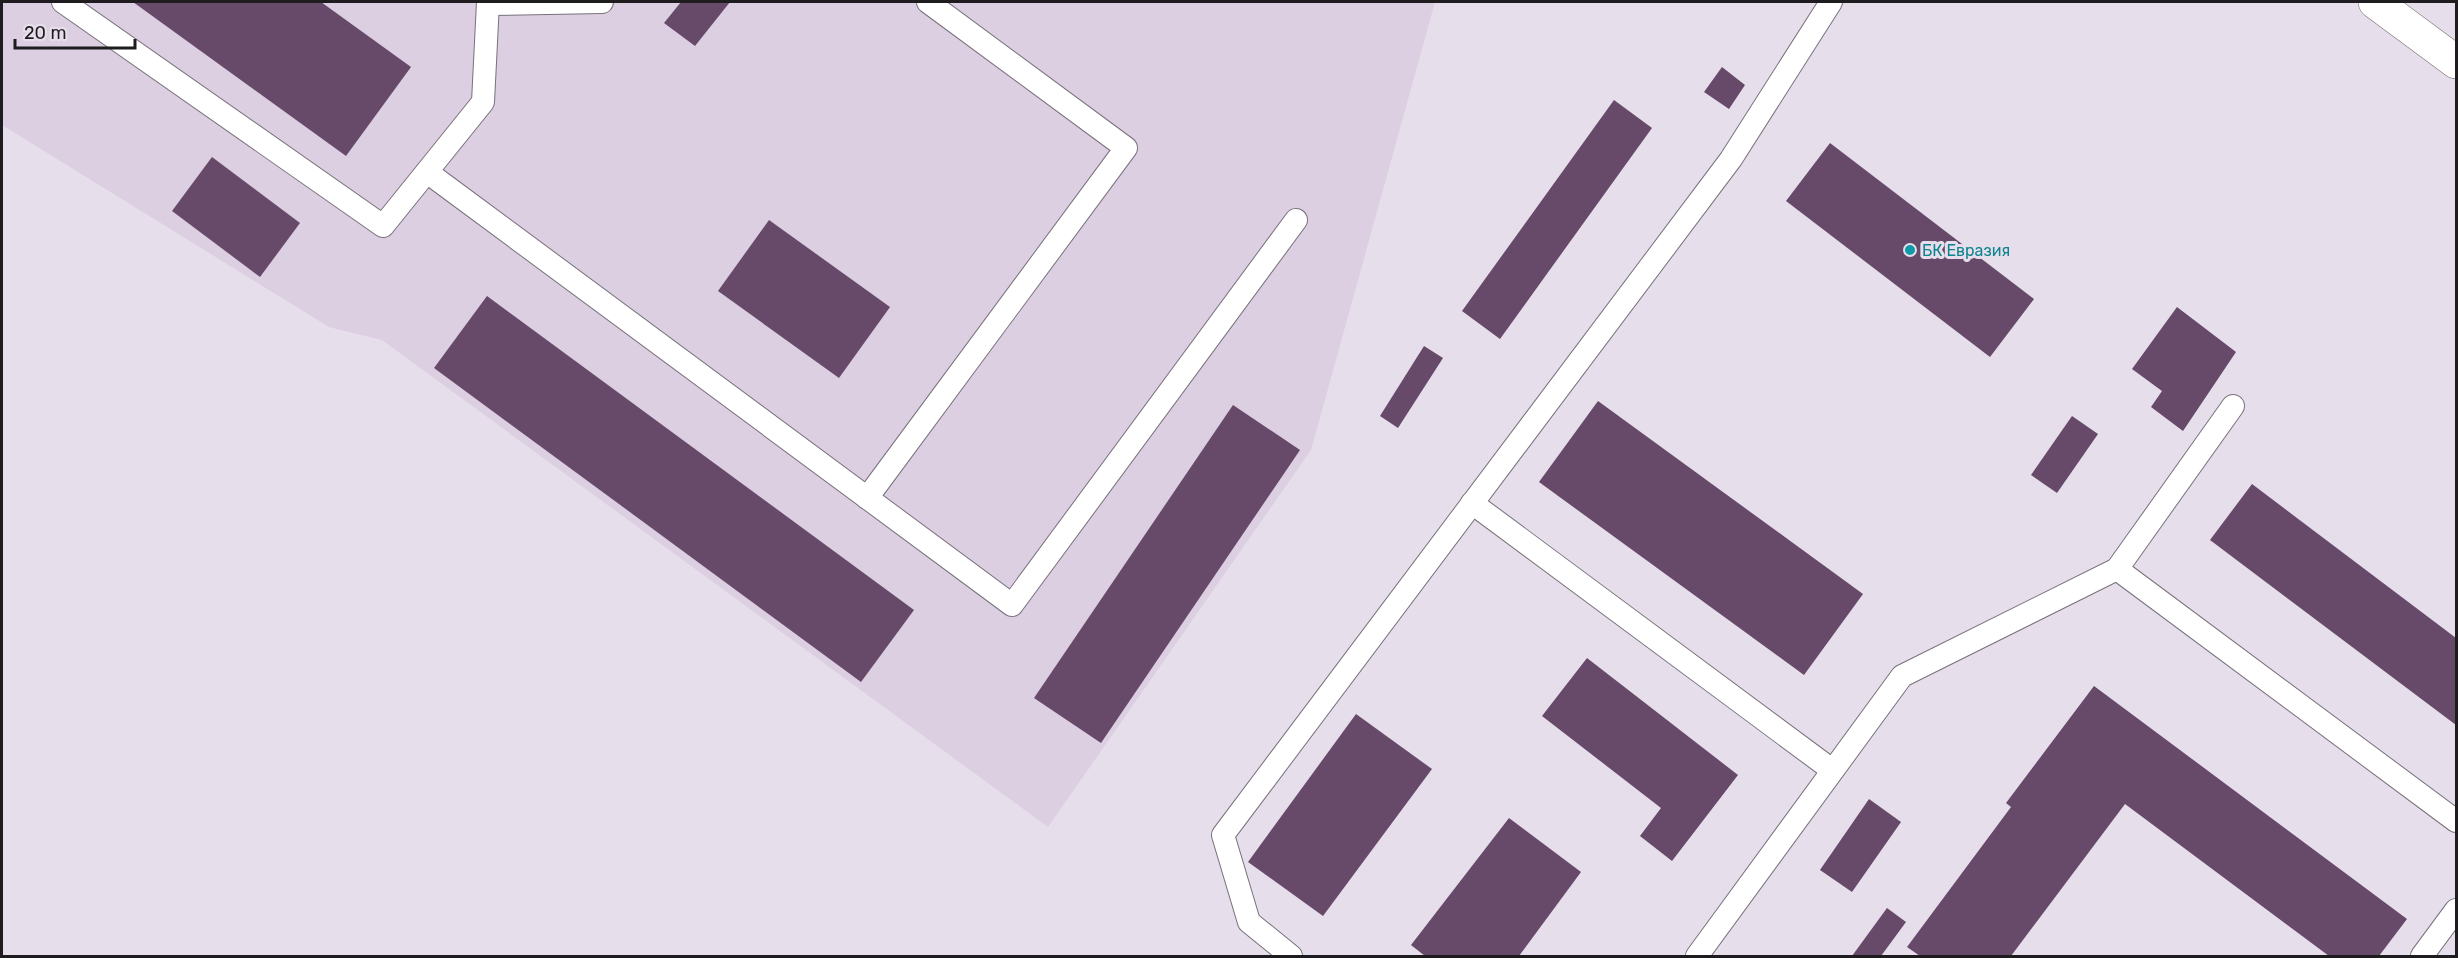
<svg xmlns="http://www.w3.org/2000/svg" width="2458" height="958" viewBox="0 0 2458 958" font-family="Rubik,sans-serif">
<rect width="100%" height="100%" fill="#e6deea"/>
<!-- built -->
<path fill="#dbcfe1" d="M 2,2 L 1435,2 L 1311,450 L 1048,827 L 382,340 L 329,327 L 2,125 Z"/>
<!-- building -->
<g fill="#67496a">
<path d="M 133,2 L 321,2 L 411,67 L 346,156 Z"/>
<path d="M 681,2 L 730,2 L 695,46 L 664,23 Z"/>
<path d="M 1722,67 L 1745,85 L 1729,109 L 1704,92 Z"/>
<path d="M 1614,100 L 1652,128 L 1500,339 L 1462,311 Z"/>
<path d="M 1830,143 L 2034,299 L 1990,357 L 1786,201 Z"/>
<path d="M 212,157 L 300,223 L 260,277 L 172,211 Z"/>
<path d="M 769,220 L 890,307 L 839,378 L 718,291 Z"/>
<path d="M 487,296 L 914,610 L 861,682 L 434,368 Z"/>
<path d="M 2177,307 L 2236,352 L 2183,431 L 2151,407 L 2162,391 L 2132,369 Z"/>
<path d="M 1424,346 L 1443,358 L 1398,428 L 1380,416 Z"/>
<path d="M 1598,401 L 1863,594 L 1804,675 L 1539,482 Z"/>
<path d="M 1233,405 L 1300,450 L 1101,743 L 1034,698 Z"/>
<path d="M 2072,416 L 2098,434 L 2057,493 L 2031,475 Z"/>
<path d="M 2252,484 L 2456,638 L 2456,725 L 2210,540 Z"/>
<path d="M 1587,658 L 1738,775 L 1672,861 L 1640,836 L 1661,808 L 1542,716 Z"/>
<path d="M 2094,686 L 2407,919 L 2379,956 L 2329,956 L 2125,804 L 2011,956 L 1920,956 L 1907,947 L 2011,807 L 2006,803 Z"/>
<path d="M 1356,714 L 1432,769 L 1323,916 L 1248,862 Z"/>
<path d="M 1869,799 L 1901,822 L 1852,892 L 1820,870 Z"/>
<path d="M 1509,818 L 1581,872 L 1519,956 L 1425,956 L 1411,945 Z"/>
<path d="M 1887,908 L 1906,922 L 1881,956 L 1852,956 Z"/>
</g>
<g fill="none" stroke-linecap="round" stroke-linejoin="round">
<defs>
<g id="service">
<path d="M 63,2 L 383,226 L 483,102 L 488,2"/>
<path d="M 489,4 L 602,2"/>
<path d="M 427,172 L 1012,605 L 1296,220"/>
<path d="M 867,498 L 1126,148 L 928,2"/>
<path d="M 1472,503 L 1832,770"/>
<path d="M 2117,569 L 2456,821"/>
<path d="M 1291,956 L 1249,922 L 1223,835 L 1731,159 L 1831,2"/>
<path d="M 1697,956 L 1902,676 L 2117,569 L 2233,406"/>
<path d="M 2422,956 L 2456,910"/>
</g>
<path id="tertiary" d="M 2375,2 L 2456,62"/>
</defs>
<!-- service casing -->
<use href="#service" stroke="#78717b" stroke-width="24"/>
<!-- tertiary casing -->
<use href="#tertiary" stroke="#78717b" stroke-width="34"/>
<!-- service -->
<use href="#service" stroke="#fff" stroke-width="22"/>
<!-- tertiary -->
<use href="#tertiary" stroke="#fff" stroke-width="33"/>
</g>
<!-- markers -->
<circle fill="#0f9aa8" stroke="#e6deea" stroke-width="2" cx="1910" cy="250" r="6"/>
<g text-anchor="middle" stroke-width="6" stroke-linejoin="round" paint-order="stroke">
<!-- culture labels -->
<g font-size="16" fill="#0d838f" stroke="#e6deea" text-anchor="start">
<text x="1922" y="256">БК Евразия</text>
</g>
</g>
<!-- border -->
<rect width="2458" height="958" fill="none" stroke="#1f1c20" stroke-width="6"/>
<!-- scale -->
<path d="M15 39v9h120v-9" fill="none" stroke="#1f1c20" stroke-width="3"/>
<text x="24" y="39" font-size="18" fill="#1f1c20" stroke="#e6deea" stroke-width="4.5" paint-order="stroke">20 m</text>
</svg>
